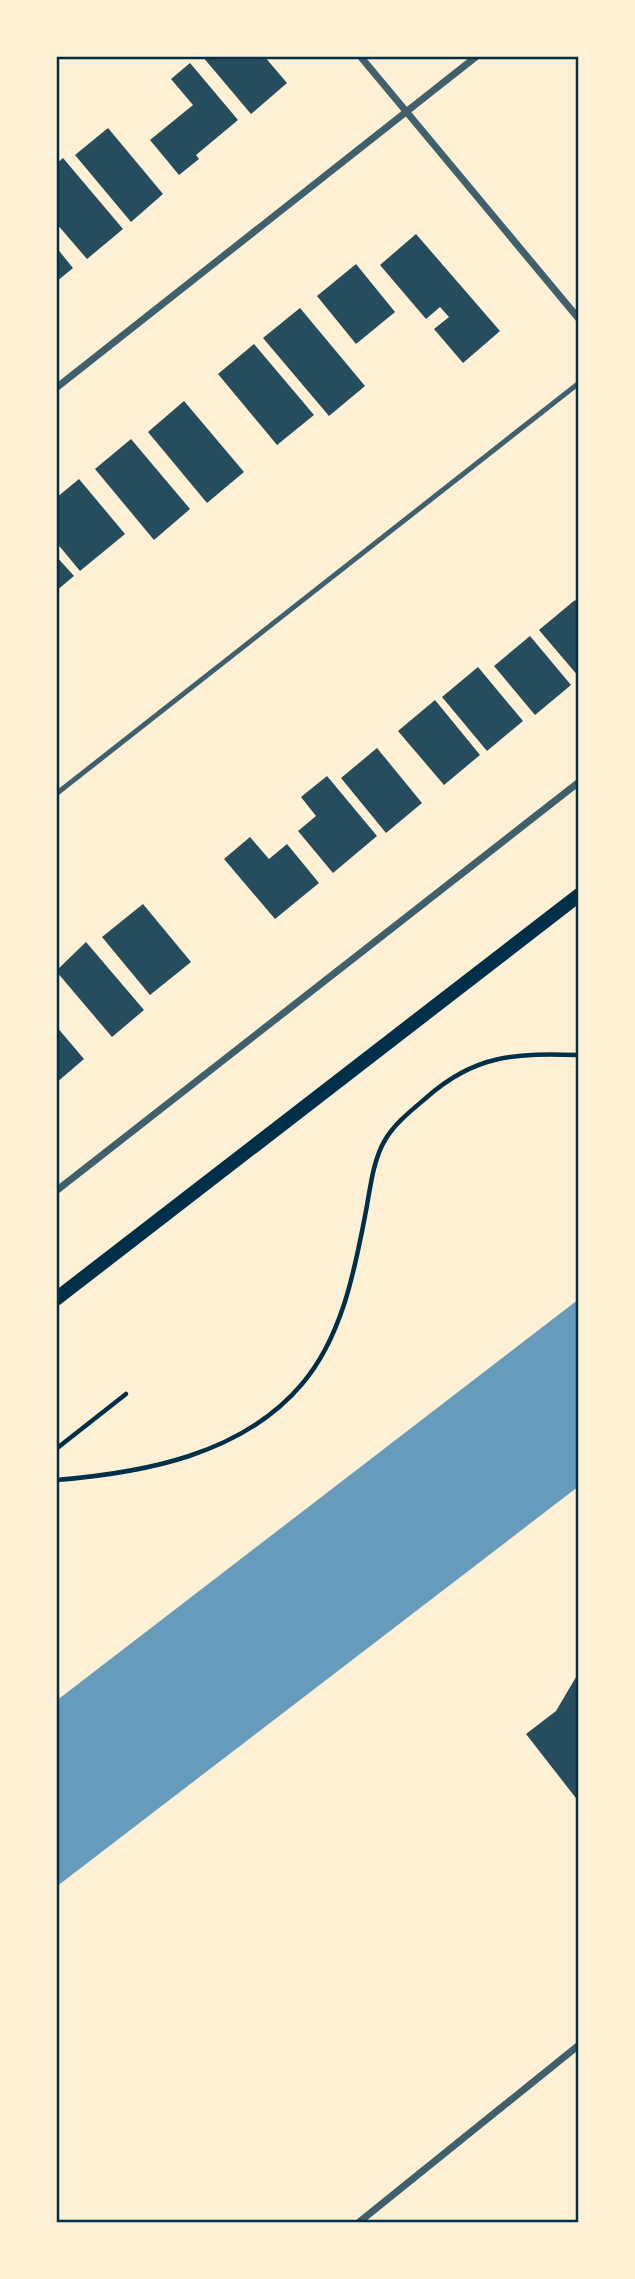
<svg xmlns="http://www.w3.org/2000/svg" width="635" height="2279" viewBox="0 0 635 2279" font-family="'Noto Serif',serif">
<rect width="100%" height="100%" fill="#fdf0d5"/>
<!-- water -->
<path fill="#669bbc" d="M 579,1299 L 579,1486 L 56,1887 L 56,1701 Z"/>
<!-- building -->
<g fill="#264d5e">
<path d="M 202,56 L 264,56 L 287,83 L 251,114 Z"/>
<path d="M 190,63 L 238,120 L 196,155 L 199,159 L 179,175 L 150,140 L 193,105 L 171,79 Z"/>
<path d="M 108,128 L 163,194 L 131,222 L 75,155 Z"/>
<path d="M 63,158 L 123,229 L 87,259 L 56,223 L 56,164 Z"/>
<path d="M 416,234 L 500,331 L 463,363 L 434,329 L 449,317 L 440,307 L 426,319 L 380,265 Z"/>
<path d="M 56,247 L 73,268 L 56,282 Z"/>
<path d="M 356,264 L 395,312 L 356,344 L 317,296 Z"/>
<path d="M 300,308 L 365,386 L 329,416 L 263,338 Z"/>
<path d="M 254,344 L 314,415 L 277,445 L 218,374 Z"/>
<path d="M 184,401 L 244,472 L 207,503 L 148,432 Z"/>
<path d="M 131,439 L 190,509 L 154,540 L 95,469 Z"/>
<path d="M 79,479 L 125,534 L 80,571 L 56,542 L 56,498 Z"/>
<path d="M 56,556 L 74,576 L 56,591 Z"/>
<path d="M 575,600 L 579,605 L 579,677 L 539,630 Z"/>
<path d="M 530,636 L 571,685 L 535,715 L 494,666 Z"/>
<path d="M 478,667 L 523,721 L 487,751 L 442,697 Z"/>
<path d="M 435,700 L 480,755 L 444,785 L 398,731 Z"/>
<path d="M 377,748 L 422,803 L 386,833 L 341,778 Z"/>
<path d="M 327,776 L 377,836 L 333,873 L 298,831 L 316,816 L 301,797 Z"/>
<path d="M 250,837 L 269,859 L 287,844 L 319,883 L 275,919 L 224,859 Z"/>
<path d="M 143,904 L 191,962 L 150,995 L 102,937 Z"/>
<path d="M 86,942 L 144,1010 L 112,1037 L 56,971 Z"/>
<path d="M 56,1026 L 84,1059 L 56,1083 Z"/>
<path d="M 579,1672 L 579,1802 L 526,1734 L 556,1711 Z"/>
</g>
<g fill="none" stroke-linecap="round" stroke-linejoin="round">
<!-- path -->
<g stroke="#003049" stroke-width="4.5">
<path d="M 56,1449 L 126,1394"/>
<path d="M 56,1480 C 143,1473 242,1455 302,1384 C 341,1338 354,1274 365,1216 C 370,1192 372,1162 385,1140 C 395,1123 412,1110 426,1098 C 475,1054 517,1053 579,1055"/>
</g>
<!-- service -->
<path stroke="#3f606c" stroke-width="5" d="M 56,794 L 579,383"/>
<!-- minor -->
<g stroke="#3f606c" stroke-width="7">
<path d="M 360,56 L 579,319"/>
<path d="M 56,388 L 477,56"/>
<path d="M 56,1191 L 579,782"/>
<path d="M 358,2223 L 579,2045"/>
</g>
<!-- secondary -->
<path stroke="#003049" stroke-width="14" d="M 56,1299 L 579,895"/>
</g>
<!-- border -->
<rect width="635" height="2279" fill="none" stroke="#fdf0d5" stroke-width="116"/>
<rect x="58" y="58" width="519" height="2163" fill="none" stroke="#003049" stroke-width="2.5"/>
</svg>
